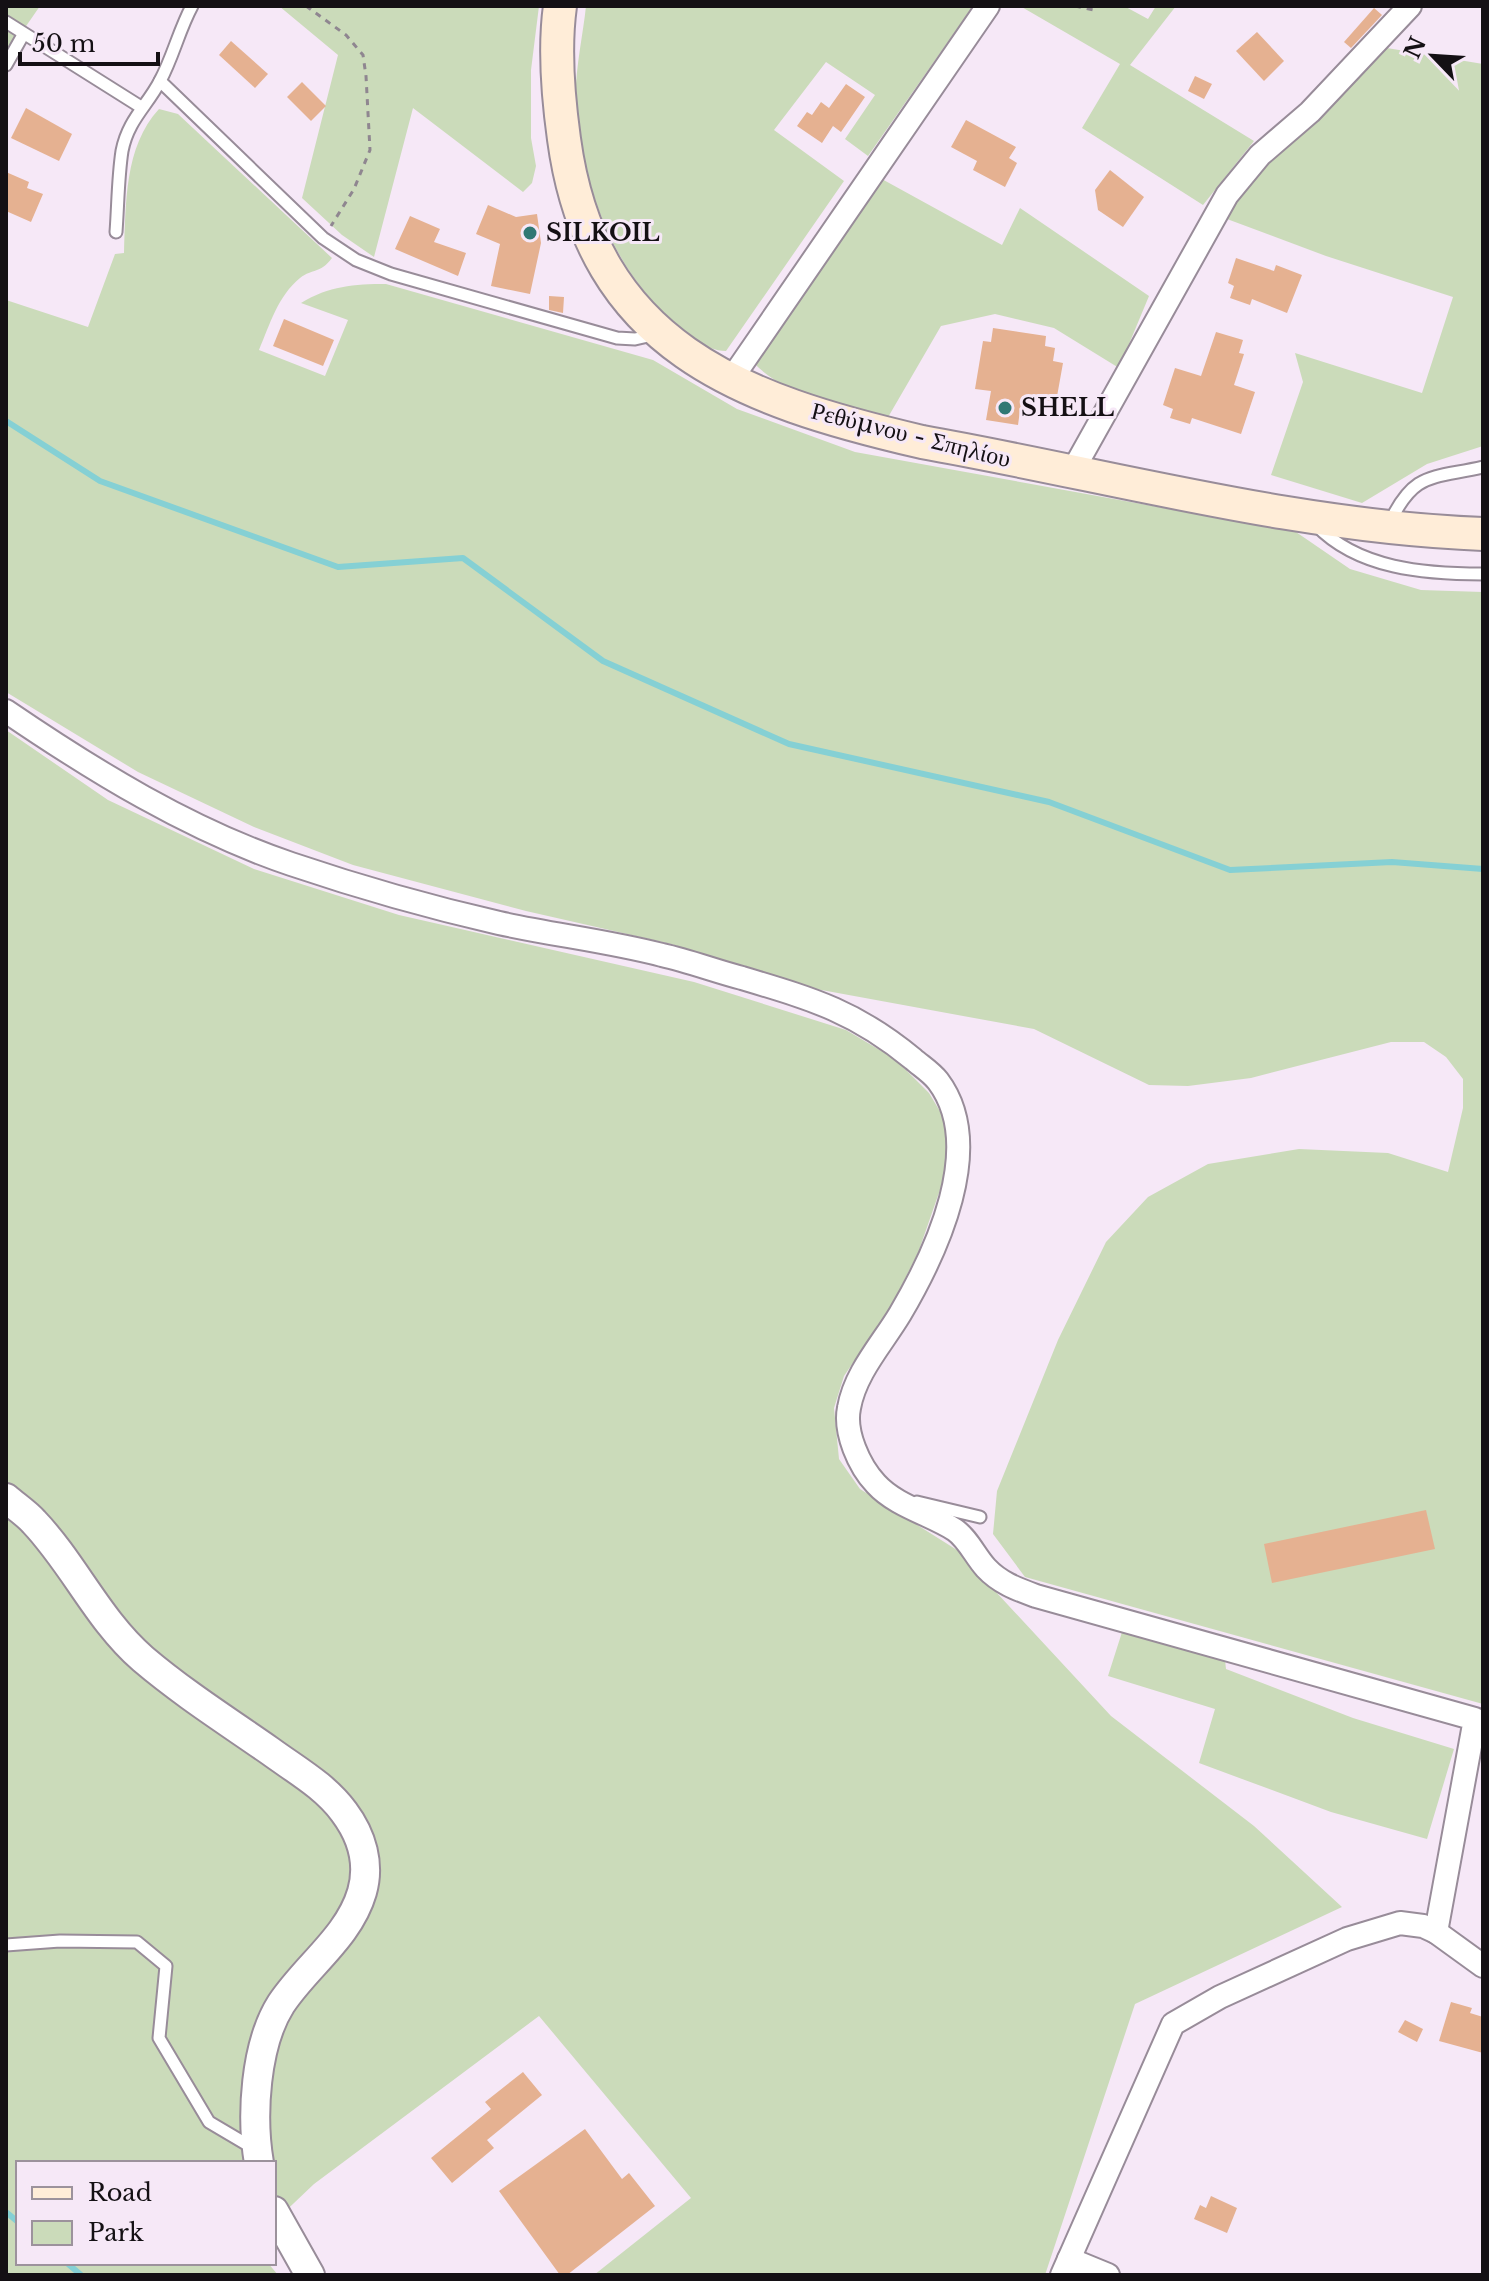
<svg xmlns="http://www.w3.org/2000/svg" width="1489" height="2281" viewBox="0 0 1489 2281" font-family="'Libre Baskerville',serif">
<rect width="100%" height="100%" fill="#f6e8f7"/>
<!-- green -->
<g fill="#cbdbba">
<path d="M 6,6 L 40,6 L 6,55 Z"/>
<path d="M 279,6 L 539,6 L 531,70 L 531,138 L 536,166 L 532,183 L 523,192 L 413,108 L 374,257 L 342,235 L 302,198 L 338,55 Z"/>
<path d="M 586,6 L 973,6 L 868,156 L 845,139 L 875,95 L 826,62 L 774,130 L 844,181 L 726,351 C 705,351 689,334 674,322 C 611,268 583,185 576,104 C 574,74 583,36 586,6 Z"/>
<path d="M 1020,6 L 1124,6 L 1148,19 L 1156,6 L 1176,6 L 1130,65 L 1254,141 L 1203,205 L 1082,128 L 1120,64 Z"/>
<path d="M 1387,48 L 1483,64 L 1483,446 L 1427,464 L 1362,503 L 1271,475 L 1303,382 L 1295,353 L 1422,393 L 1453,297 L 1326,256 L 1227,219 C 1248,174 1287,147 1322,114 C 1345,94 1366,70 1387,48 Z"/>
<path d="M 159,109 L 178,114 L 332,258 C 320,274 313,268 300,278 C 278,296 270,324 259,350 L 325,376 L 348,320 L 301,303 C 329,286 354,284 386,284 L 653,360 L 737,409 L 855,452 L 1296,532 L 1350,569 L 1421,590 L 1483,592 L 1483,1704 L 1025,1577 L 993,1534 L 997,1491 L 1058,1340 L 1106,1242 L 1148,1197 L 1208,1164 L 1299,1149 L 1388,1153 L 1448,1172 L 1463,1108 L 1463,1079 L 1446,1057 L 1424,1042 L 1391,1042 L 1251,1078 L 1188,1086 L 1149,1085 L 1034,1029 L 816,989 L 671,944 L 526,911 L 353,865 L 254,827 L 138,772 L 6,692 L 6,300 L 88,327 L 115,254 L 124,253 C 126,204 124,147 159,109 Z"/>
<path d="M 880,178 L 1002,245 L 1020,208 L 1149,296 L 1119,368 L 1054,328 L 995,314 L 941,326 L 887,419 C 846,408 783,395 754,363 Z"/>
<path d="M 6,730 L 108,800 L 254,869 L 399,915 L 694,982 L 846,1030 L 895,1059 L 929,1093 L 944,1118 L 949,1151 L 941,1187 L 918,1253 L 891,1307 L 844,1376 L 834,1408 L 839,1459 L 860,1489 L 957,1550 L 1111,1716 L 1254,1826 L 1342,1907 L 1135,2004 L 1045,2275 L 594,2275 L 691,2198 L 539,2016 L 314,2184 L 274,2222 L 274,2163 L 18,2163 L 18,2263 L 268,2263 L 278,2275 L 6,2275 Z"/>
<path d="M 1123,1629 L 1225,1660 L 1226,1669 L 1353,1718 L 1454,1749 L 1427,1839 L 1331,1812 L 1199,1763 L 1215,1709 L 1108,1676 Z"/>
</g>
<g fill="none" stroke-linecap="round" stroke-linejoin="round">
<!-- stream -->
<g stroke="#85d0d4" stroke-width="6">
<path d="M 6,421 L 100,481 L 338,567 L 463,558 L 603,661 L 789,744 L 1049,802 L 1230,870 L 1392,862 L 1483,869"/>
<path d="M 6,2212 L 18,2222"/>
<path d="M 67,2263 L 81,2275"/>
</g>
</g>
<!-- building -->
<g fill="#e5b191">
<path d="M 1374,8 L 1382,15 L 1351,48 L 1344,42 Z"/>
<path d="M 1257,32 L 1284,61 L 1264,81 L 1236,51 Z"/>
<path d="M 231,41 L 268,74 L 255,88 L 219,55 Z"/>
<path d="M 1195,76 L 1212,84 L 1204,99 L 1188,91 Z"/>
<path d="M 302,82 L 326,106 L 311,121 L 287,97 Z"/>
<path d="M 846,84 L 865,97 L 841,132 L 833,126 L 822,143 L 797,126 L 807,112 L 812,115 L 821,102 L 829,108 Z"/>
<path d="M 26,108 L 72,134 L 59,161 L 11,138 Z"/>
<path d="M 966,120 L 1016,147 L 1009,158 L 1017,163 L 1005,187 L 973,170 L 977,161 L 951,147 Z"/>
<path d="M 1110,170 L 1144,197 L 1123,227 L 1098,210 L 1095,190 Z"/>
<path d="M 6,172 L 29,182 L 27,188 L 43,194 L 31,222 L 6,211 Z"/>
<path d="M 488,205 L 516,217 L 537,214 L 541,243 L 530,294 L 491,286 L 500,244 L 476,234 Z"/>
<path d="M 410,216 L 440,229 L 434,242 L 466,253 L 458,276 L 395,249 Z"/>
<path d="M 1236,258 L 1274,271 L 1276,265 L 1302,275 L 1287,313 L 1252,299 L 1250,305 L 1230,298 L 1234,286 L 1228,283 Z"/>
<path d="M 549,296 L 564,297 L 563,313 L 549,310 Z"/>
<path d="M 284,319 L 334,340 L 323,366 L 273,346 Z"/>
<path d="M 993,328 L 1046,336 L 1045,346 L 1055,348 L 1053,361 L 1063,363 L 1056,402 L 1022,396 L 1018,425 L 986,420 L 991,391 L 975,389 L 983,341 L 991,342 Z"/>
<path d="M 1216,332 L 1243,340 L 1239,353 L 1244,354 L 1234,385 L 1255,392 L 1241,434 L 1192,418 L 1190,424 L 1170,418 L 1173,409 L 1163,405 L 1175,368 L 1201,376 Z"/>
<path d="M 1426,1510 L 1435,1549 L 1272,1583 L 1264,1544 Z"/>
<path d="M 1451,2002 L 1472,2008 L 1470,2013 L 1483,2017 L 1483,2053 L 1439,2041 Z"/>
<path d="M 1405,2020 L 1423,2029 L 1417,2042 L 1398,2032 Z"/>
<path d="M 523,2072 L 542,2095 L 487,2140 L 494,2148 L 452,2183 L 431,2158 L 491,2109 L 485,2102 Z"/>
<path d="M 585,2129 L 622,2179 L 629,2173 L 655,2206 L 567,2275 L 560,2275 L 499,2191 Z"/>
<path d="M 1211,2196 L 1237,2208 L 1227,2233 L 1194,2219 L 1200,2205 L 1206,2208 Z"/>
</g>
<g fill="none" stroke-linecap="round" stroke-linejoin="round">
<defs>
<g id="service">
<path d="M 6,22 L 141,107"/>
<path d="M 6,65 L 23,35"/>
<path d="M 160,81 L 323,238 L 356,260 L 391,274 L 617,338 L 635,339 L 657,334"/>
<path d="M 116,232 C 118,205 118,177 122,151 C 128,120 147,106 160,81 C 173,57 179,30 192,6"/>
<path d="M 1389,524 C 1414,471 1431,479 1483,467"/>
<path d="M 1316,525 C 1358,569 1425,574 1483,574"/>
<path d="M 917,1502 L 980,1517"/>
<path d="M 6,1945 L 60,1941 L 137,1942 L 166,1966 L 159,2038 L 209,2122 L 253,2148"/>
</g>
<g id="minor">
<path d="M 730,381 L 988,6"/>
<path d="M 1072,472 L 1227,195 L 1260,155 L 1310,112 L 1410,6"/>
<path d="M 6,711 C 94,771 190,830 291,864 C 359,887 429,907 499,923 C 553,935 608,941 662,955 C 689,961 715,971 742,978 C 812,999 855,1011 913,1059 C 921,1066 931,1072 938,1081 C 987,1146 936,1253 900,1314 C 882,1344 855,1373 849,1408 C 844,1432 859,1466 876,1484 C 896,1506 930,1514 955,1530 C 968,1539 975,1556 986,1568 C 1000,1583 1017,1589 1036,1596 L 1475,1719 L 1436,1932"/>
<path d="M 1069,2259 L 1108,2275"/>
<path d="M 1062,2275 L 1173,2024 L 1220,1997 L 1347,1939 L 1400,1923 L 1423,1926 L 1436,1932 L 1483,1966"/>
</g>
<g id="tertiary">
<path d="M 6,1498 C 15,1506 26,1513 34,1522 C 74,1564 98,1620 143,1659 C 183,1693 227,1721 270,1751 C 296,1770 325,1786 344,1812 C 362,1836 370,1864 362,1892 C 349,1937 306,1966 281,2004 C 255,2045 251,2116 259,2163"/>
<path d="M 274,2211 L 310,2275"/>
</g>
<path id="secondary" d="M 560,6 C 554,49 558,96 564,139 C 592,347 741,400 922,442 C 1108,475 1294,527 1483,534"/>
</defs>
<!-- service casing -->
<use href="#service" stroke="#988c99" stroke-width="15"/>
<!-- minor casing -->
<use href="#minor" stroke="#988c99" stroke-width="26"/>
<!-- tertiary casing -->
<use href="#tertiary" stroke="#988c99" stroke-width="32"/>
<!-- secondary casing -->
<use href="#secondary" stroke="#988c99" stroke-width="36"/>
<!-- path -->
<g stroke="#8f8690" stroke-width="3" stroke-dasharray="6 6" stroke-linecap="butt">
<path d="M 306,6 L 346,35 L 363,55 L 366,76 L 370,150 L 354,189 L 331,226"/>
<path d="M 1075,6 L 1098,11"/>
</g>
<!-- service -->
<use href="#service" stroke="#fff" stroke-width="11"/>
<!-- minor -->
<use href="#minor" stroke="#fff" stroke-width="22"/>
<!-- tertiary -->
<use href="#tertiary" stroke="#fff" stroke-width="28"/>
<!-- secondary -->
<use href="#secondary" stroke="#ffedd8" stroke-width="32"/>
</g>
<!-- markers -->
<g fill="#307874" stroke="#f6e8f7" stroke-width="3">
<circle cx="530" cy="233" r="8"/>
<circle cx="1005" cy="408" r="8"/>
</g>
<g text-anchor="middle" stroke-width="6" stroke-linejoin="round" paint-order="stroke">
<!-- poi labels -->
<g font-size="24" font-weight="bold" fill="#141014" stroke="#f6e8f7" text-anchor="start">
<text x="546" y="241">SILKOIL</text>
<text x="1021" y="416">SHELL</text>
</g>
<!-- street labels -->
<g font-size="24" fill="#141014" stroke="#f6e8f7">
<text transform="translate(911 435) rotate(14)" y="8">Ρεθύμνου - Σπηλίου</text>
</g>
</g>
<!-- border -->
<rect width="1489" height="2281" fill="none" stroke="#141014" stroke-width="16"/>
<!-- legend -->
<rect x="16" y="2161" width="260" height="104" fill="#f6e8f7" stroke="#9c929c" stroke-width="2"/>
<rect x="32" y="2187" width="40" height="12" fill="#ffedd8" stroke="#9c929c" stroke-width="2"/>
<text x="88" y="2201" font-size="24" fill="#141014">Road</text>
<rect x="32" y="2221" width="40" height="24" fill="#cbdbba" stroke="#9c929c" stroke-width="2"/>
<text x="88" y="2241" font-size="24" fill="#141014">Park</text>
<!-- north arrow -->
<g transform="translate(1433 56) rotate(295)" stroke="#f6e8f7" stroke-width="6" paint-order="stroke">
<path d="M0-6L14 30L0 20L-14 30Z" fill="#141014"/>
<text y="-12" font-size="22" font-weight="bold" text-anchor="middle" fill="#141014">N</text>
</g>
<!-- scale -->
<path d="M20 52v12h138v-12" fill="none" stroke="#141014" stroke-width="4"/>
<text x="32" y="52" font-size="24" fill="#141014" stroke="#f6e8f7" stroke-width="6" paint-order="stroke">50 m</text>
</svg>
